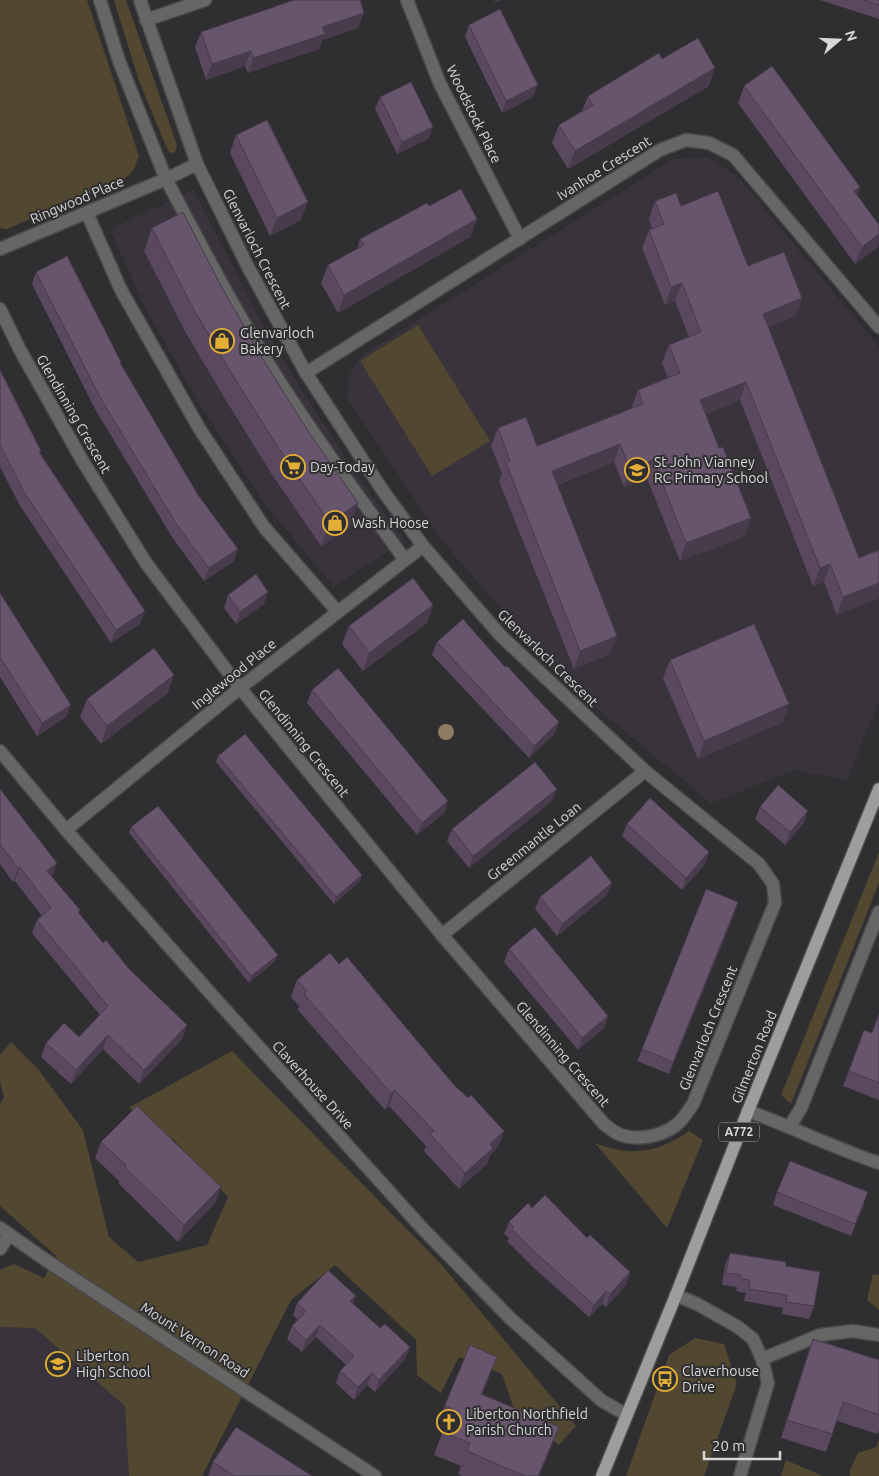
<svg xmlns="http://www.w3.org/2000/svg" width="879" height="1476" viewBox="0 0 879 1476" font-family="Ubuntu,sans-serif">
<rect width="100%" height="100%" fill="#2f2e30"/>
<!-- built -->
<g fill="#39343b">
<path d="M 708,157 L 740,179 L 879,347 L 879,701 L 847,780 L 795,770 L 711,803 L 563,680 L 444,543 L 347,398 L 348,378 L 361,356 L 673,159 Z"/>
<path d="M 193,189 L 257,314 L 295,380 L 351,466 L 404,541 L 334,587 L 265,504 L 200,405 L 146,309 L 110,230 Z"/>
<path d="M 9,1284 L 197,1476 L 0,1476 L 0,1288 Z"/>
</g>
<!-- green -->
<g fill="#524730">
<path d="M 0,0 L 87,0 L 139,156 L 133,171 L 124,179 L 7,229 L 0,228 Z"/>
<path d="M 114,0 L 126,0 L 177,145 L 175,152 L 172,153 L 168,151 L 139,81 Z"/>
<path d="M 418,325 L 490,441 L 432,476 L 360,361 Z"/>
<path d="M 879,852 L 879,883 L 791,1104 L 781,1095 Z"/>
<path d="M 11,1042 L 38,1069 L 83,1130 L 109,1237 L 138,1262 L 207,1245 L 228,1197 L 174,1140 L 144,1132 L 130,1107 L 232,1051 L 441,1264 L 576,1426 L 559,1445 L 516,1415 L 502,1374 L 459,1357 L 441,1393 L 417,1375 L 416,1340 L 335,1265 L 291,1300 L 202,1476 L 129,1476 L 125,1406 L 35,1328 L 0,1327 L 0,1270 L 14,1264 L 44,1278 L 56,1256 L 0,1206 L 0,1104 L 4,1097 L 0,1082 L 0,1055 Z"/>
<path d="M 689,1131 L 703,1140 L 667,1228 L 595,1143 C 631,1157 658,1153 689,1131 Z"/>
<path d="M 873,1274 L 879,1275 L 879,1310 L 867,1300 Z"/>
<path d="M 695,1338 L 724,1344 L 737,1384 L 704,1476 L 626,1476 L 669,1355 Z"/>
<path d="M 879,1440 L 879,1476 L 850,1476 L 850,1470 L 858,1453 L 876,1447 Z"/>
<path d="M 786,1460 L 823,1476 L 781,1476 Z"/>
</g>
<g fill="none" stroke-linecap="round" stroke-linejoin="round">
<defs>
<g id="service">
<path d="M 166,179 C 203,249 239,319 282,385 C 320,445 363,502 405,560"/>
<path d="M 87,213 L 121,290 L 199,428 L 264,527 L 337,611"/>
</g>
<g id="minor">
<path d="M 100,0 L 119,61 L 166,179"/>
<path d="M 407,0 L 440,84 L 520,239"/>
<path d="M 146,20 L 205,0"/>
<path d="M 0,249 L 166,179 L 197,164"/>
<path d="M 0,309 L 20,350 L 82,460 L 146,563 L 240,688 L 442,935 L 604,1124 C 609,1128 615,1133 621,1135 C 638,1141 662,1136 676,1125 C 683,1120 688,1111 693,1104 L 775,903 L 773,884 L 759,864 L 645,771 L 501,636 L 423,546 L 381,488 L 306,373 L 249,269 L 197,164 L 140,0"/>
<path d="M 306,373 L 660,150 L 686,140 L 709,143 L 733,155 L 879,327"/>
<path d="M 0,751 L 66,830 L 212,995 L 423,1229 L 510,1318 L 602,1401 L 627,1415"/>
<path d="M 66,830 L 240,688 L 423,546"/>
<path d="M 442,935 L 645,771"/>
<path d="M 748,1111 C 792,1127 834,1148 879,1163"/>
<path d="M 790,1126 L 801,1108 L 879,912"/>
<path d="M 0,1249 L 9,1235"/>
<path d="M 676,1295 L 697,1304 L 738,1327 L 753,1339 L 762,1359 L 768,1383 L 740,1476"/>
<path d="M 762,1359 L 820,1335 L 853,1331 L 879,1335"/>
</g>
<path id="tertiary" d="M 0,1228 L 47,1261 L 375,1476"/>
<path id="primary" d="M 602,1476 L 676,1295 L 748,1111 L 879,789"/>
</defs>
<!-- service casing -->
<use href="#service" stroke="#4a494b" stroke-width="15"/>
<!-- minor casing -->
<use href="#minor" stroke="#4a494b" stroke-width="15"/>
<!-- tertiary casing -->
<use href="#tertiary" stroke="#4a494b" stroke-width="15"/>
<!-- primary casing -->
<use href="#primary" stroke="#4a494b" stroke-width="15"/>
<!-- service -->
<use href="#service" stroke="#666665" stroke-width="12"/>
<!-- minor -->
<use href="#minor" stroke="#666665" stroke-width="12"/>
<!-- tertiary -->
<use href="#tertiary" stroke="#666665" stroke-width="12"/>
<!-- primary -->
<use href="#primary" stroke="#9e9d9b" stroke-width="12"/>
</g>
<!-- trees -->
<circle fill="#8c7d60" cx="446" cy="732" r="8"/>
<!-- wall -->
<g fill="#59485e">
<path d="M 820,0 L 879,0 L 879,19 Z"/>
<path d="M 364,13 L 358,28 L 322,40 L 319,49 L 248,73 L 245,66 L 206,80 L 195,47 L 201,32 Z"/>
<path d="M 469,25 L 533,97 L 502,113 L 465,37 Z"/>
<path d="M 662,59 L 709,86 L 568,169 L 552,143 L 559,125 L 582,111 L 588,96 Z"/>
<path d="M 744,86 L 860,187 L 857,195 L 879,225 L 879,243 L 877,248 L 855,264 L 738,103 Z"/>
<path d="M 380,97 L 433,127 L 428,139 L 397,154 L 375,109 Z"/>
<path d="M 236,135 L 301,220 L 270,236 L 230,153 Z"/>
<path d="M 655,201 L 681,206 L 748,266 L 796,316 L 768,327 L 859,558 L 879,550 L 879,598 L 837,615 L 824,582 L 813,586 L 740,400 L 705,414 L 745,536 L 680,561 L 647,478 L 624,487 L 614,462 L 557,485 L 617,636 L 610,654 L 574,669 L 499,481 L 502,474 L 491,446 L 498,428 L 537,446 L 631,409 L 638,390 L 668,378 L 662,363 L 669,345 L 689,337 L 675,301 L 665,305 L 642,248 L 649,230 L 652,228 L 649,219 Z"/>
<path d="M 429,206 L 477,219 L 470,237 L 338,313 L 321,283 L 328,265 L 357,249 L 360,239 Z"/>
<path d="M 152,228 L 221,286 L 264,361 L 308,431 L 358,503 L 350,526 L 321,546 L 271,473 L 227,402 L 186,333 L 144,251 Z"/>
<path d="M 36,272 L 121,362 L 121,364 L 198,495 L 238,549 L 233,562 L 204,581 L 172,537 L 95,409 L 32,284 Z"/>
<path d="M 0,370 L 40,455 L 145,611 L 140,624 L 111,643 L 19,504 L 0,467 Z"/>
<path d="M 0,593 L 66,717 L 37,736 L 0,677 Z"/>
<path d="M 228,595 L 264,604 L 236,624 L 224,608 Z"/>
<path d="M 433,605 L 427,623 L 363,671 L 342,644 L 349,626 Z"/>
<path d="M 437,642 L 505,667 L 559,722 L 554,734 L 529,758 L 432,655 Z"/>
<path d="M 670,660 L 783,722 L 698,759 L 663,678 Z"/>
<path d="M 312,690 L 448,801 L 444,813 L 417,835 L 307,703 Z"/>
<path d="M 168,693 L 101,744 L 80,717 L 87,699 Z"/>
<path d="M 218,756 L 360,881 L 334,904 L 216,762 Z"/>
<path d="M 0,789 L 52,877 L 80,910 L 79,914 L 103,943 L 187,1025 L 182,1039 L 139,1084 L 103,1049 L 71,1084 L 41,1057 L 46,1043 L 79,1037 L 100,1015 L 32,933 L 37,920 L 42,916 L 15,881 L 13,882 L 0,864 Z"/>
<path d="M 552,801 L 469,868 L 447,841 L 452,829 Z"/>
<path d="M 760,807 L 804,823 L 785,845 L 755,819 Z"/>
<path d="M 627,824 L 709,852 L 705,864 L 682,890 L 622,836 Z"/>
<path d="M 131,827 L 275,961 L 249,983 L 129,833 Z"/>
<path d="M 607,895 L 557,936 L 535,909 L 540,897 Z"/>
<path d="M 734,915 L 669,1074 L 637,1061 L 642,1049 Z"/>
<path d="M 509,949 L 608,1016 L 604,1028 L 578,1050 L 504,962 Z"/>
<path d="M 339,964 L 454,1085 L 504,1131 L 498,1147 L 490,1155 L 487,1164 L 459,1189 L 424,1151 L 426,1146 L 389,1106 L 385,1110 L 298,1010 L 299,1006 L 291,997 L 297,980 Z"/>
<path d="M 879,1014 L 879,1100 L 843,1086 L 864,1030 L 872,1033 Z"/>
<path d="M 101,1142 L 221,1187 L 215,1203 L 178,1242 L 119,1184 L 119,1181 L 95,1158 Z"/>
<path d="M 777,1192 L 864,1204 L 851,1236 L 773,1205 Z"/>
<path d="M 532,1208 L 587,1238 L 630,1272 L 626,1285 L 606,1307 L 602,1304 L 589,1317 L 534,1268 L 507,1241 L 509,1238 L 504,1234 L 509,1222 Z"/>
<path d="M 730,1253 L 786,1266 L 814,1306 L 809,1319 L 782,1314 L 783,1308 L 744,1301 L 746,1293 L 736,1291 L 737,1287 L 722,1285 L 725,1265 Z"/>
<path d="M 297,1303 L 353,1304 L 380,1328 L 410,1347 L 405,1359 L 375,1392 L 367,1385 L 354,1400 L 336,1383 L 340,1371 L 346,1365 L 316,1337 L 302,1352 L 287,1339 L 292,1326 L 298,1320 L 293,1315 Z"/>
<path d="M 813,1339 L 879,1360 L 879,1430 L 878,1434 L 837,1421 L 826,1452 L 781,1438 Z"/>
<path d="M 488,1380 L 482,1395 L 550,1450 L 539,1476 L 462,1476 L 458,1474 L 461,1466 L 434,1455 L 443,1431 L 436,1428 L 445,1405 Z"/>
<path d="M 213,1462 L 312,1476 L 208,1476 Z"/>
</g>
<!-- shaded-wall -->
<g fill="#483b4c">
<path d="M 495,0 L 503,0 L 494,2 Z"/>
<path d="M 364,13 L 358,28 L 322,40 L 319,49 L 248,73 L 253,58 L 322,27 Z"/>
<path d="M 251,51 L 245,66 L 206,80 L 212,64 Z"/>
<path d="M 715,68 L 709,86 L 568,169 L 575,151 Z"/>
<path d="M 538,85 L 533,97 L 502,113 L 506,101 Z"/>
<path d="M 433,127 L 428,139 L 397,154 L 402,142 Z"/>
<path d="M 860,187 L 854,204 L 854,191 Z"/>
<path d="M 308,202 L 301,220 L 270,236 L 277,218 Z"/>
<path d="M 477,219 L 470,237 L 338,313 L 344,295 Z"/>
<path d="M 879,234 L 879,243 L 877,248 L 855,264 L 862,247 Z"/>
<path d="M 682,283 L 675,301 L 665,305 L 671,287 Z"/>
<path d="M 802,298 L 796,316 L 756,332 L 763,314 Z"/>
<path d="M 746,382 L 740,400 L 694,418 L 700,400 Z"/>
<path d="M 620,444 L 614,462 L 545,489 L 552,471 Z"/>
<path d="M 653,460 L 647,478 L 624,487 L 630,469 Z"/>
<path d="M 358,503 L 350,526 L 321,546 L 330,523 Z"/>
<path d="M 751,518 L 745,536 L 680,561 L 686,543 Z"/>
<path d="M 238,549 L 233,562 L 204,581 L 209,568 Z"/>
<path d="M 830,564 L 824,582 L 813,586 L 820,568 Z"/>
<path d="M 879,583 L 879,598 L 837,615 L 843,597 Z"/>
<path d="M 268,592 L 264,604 L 236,624 L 240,612 Z"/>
<path d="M 433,605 L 427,623 L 363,671 L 369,653 Z"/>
<path d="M 145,611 L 140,624 L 111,643 L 116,630 Z"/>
<path d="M 617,636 L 610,654 L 574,669 L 580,651 Z"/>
<path d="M 174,675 L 168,693 L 101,744 L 107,726 Z"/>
<path d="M 789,704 L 783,722 L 698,759 L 704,741 Z"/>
<path d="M 71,705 L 66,717 L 37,736 L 42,723 Z"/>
<path d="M 559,722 L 554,734 L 529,758 L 534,746 Z"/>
<path d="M 557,789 L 552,801 L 469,868 L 473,856 Z"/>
<path d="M 448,801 L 444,813 L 417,835 L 422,823 Z"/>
<path d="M 808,811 L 804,823 L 785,845 L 790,832 Z"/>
<path d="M 709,852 L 705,864 L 682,890 L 686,878 Z"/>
<path d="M 57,863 L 52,877 L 47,871 Z"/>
<path d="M 20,867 L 15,881 L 13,882 L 18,868 Z"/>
<path d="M 362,875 L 360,881 L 334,904 L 336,897 Z"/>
<path d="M 612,883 L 607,895 L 557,936 L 562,924 Z"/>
<path d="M 738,902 L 734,915 L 669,1074 L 673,1062 Z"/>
<path d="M 278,955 L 275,961 L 249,983 L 251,976 Z"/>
<path d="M 608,1016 L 604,1028 L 578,1050 L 582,1038 Z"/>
<path d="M 187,1025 L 182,1039 L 139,1084 L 144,1070 Z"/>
<path d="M 108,1035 L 103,1049 L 71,1084 L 76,1070 Z"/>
<path d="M 395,1090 L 389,1106 L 385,1110 L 391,1093 Z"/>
<path d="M 504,1131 L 498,1147 L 490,1155 L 487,1164 L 459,1189 L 465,1173 L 490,1144 Z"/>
<path d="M 221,1187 L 215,1203 L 178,1242 L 184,1225 Z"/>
<path d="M 630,1272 L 626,1285 L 606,1307 L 610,1294 Z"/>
<path d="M 606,1291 L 602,1304 L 589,1317 L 594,1305 Z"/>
<path d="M 356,1296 L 351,1308 L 350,1301 Z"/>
<path d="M 320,1325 L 316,1337 L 302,1352 L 306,1340 Z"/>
<path d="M 410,1347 L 405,1359 L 375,1392 L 379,1380 Z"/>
<path d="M 497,1357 L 488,1380 L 473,1417 L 481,1394 Z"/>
<path d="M 372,1373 L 367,1385 L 354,1400 L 358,1387 Z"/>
<path d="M 559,1427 L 550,1450 L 539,1476 L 538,1476 Z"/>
</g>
<!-- building -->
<g fill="#67546d" stroke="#483b4c">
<path d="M 294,0 L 360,0 L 364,13 L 322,27 L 325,34 L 253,58 L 251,51 L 212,64 L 201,32 Z"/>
<path d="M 863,0 L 879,0 L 879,5 Z"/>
<path d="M 500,9 L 538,85 L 506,101 L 469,25 Z"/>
<path d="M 698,38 L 715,68 L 575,151 L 559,125 L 593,105 L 588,96 L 659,53 L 662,59 Z"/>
<path d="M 772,66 L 860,187 L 854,191 L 879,225 L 879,234 L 862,247 L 744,86 Z"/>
<path d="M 411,82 L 433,127 L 402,142 L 380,97 Z"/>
<path d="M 267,120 L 308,202 L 277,218 L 236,135 Z"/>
<path d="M 461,189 L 477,219 L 344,295 L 328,265 L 364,245 L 360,239 L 427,203 L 429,206 Z"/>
<path d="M 718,191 L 748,266 L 784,252 L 802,298 L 763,314 L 859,558 L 879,550 L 879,583 L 843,597 L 830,564 L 820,568 L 746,382 L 700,400 L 719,448 L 723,447 L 751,518 L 686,543 L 653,460 L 630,469 L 620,444 L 552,471 L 617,636 L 580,651 L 506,463 L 510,461 L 498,428 L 526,417 L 537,446 L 643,404 L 638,390 L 680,373 L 669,345 L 701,332 L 682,283 L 671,287 L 649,230 L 664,224 L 655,201 L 676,193 L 681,206 Z"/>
<path d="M 183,212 L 221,286 L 264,361 L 308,431 L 358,503 L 330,523 L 280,450 L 235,379 L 194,310 L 152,228 Z"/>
<path d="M 67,256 L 121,362 L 120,363 L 198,495 L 238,549 L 209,568 L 177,525 L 100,397 L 36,272 Z"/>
<path d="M 0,370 L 41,451 L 39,452 L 145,611 L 116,630 L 24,492 L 0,445 Z"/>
<path d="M 256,574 L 268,592 L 240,612 L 228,595 Z"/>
<path d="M 413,578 L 433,605 L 369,653 L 349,626 Z"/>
<path d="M 0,593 L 71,705 L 42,723 L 0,657 Z"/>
<path d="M 463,619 L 505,667 L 507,666 L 559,722 L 534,746 L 437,642 Z"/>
<path d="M 754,624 L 789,704 L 704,741 L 670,660 Z"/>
<path d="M 154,648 L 174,675 L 107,726 L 87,699 Z"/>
<path d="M 338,668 L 448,801 L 422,823 L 312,690 Z"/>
<path d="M 245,734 L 362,875 L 336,897 L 218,756 Z"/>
<path d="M 535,762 L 557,789 L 473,856 L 452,829 Z"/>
<path d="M 778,785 L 808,811 L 790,832 L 760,807 Z"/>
<path d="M 0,789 L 57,863 L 47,871 L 80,910 L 78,912 L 103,943 L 106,940 L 129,969 L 187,1025 L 144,1070 L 108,1035 L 76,1070 L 46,1043 L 64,1023 L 79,1037 L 108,1006 L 37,920 L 51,908 L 20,867 L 18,868 L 0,844 Z"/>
<path d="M 650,798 L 709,852 L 686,878 L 627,824 Z"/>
<path d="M 158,806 L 278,955 L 251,976 L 131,827 Z"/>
<path d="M 591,856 L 612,883 L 562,924 L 540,897 Z"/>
<path d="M 706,889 L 738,902 L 673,1062 L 642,1049 Z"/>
<path d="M 535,927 L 608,1016 L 582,1038 L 509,949 Z"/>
<path d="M 330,953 L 339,964 L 347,957 L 454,1085 L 468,1098 L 471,1095 L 504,1131 L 490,1144 L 493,1148 L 465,1173 L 430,1134 L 434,1131 L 395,1090 L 391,1093 L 304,994 L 307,991 L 297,980 Z"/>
<path d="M 879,1014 L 879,1083 L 849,1071 L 864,1030 L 872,1033 Z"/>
<path d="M 137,1106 L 221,1187 L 184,1225 L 125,1167 L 126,1165 L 101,1142 Z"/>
<path d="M 790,1161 L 868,1192 L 855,1224 L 777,1192 Z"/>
<path d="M 545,1195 L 587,1238 L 590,1235 L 630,1272 L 610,1294 L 606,1291 L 594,1305 L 538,1255 L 512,1229 L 514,1227 L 509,1222 L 528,1203 L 532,1208 Z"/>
<path d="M 730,1253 L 786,1262 L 786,1266 L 820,1272 L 814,1306 L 786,1302 L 787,1295 L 749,1289 L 750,1280 L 741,1279 L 741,1275 L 726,1273 Z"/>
<path d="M 328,1270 L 356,1296 L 350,1301 L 380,1328 L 385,1324 L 410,1347 L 379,1380 L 372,1373 L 358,1387 L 340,1371 L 354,1356 L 320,1325 L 306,1340 L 292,1326 L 306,1311 L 297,1303 Z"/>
<path d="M 813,1339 L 879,1360 L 879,1415 L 843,1402 L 832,1434 L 787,1420 Z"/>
<path d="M 470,1345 L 497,1357 L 481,1394 L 559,1427 L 538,1476 L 525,1476 L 467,1451 L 470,1443 L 442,1432 L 454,1410 L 445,1405 Z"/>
<path d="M 236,1427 L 312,1476 L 234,1476 L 213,1462 Z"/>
</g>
<!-- icons -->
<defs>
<symbol id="shop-ring" viewBox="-11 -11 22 22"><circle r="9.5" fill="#2f2e30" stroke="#e3ae35" stroke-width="1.5"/><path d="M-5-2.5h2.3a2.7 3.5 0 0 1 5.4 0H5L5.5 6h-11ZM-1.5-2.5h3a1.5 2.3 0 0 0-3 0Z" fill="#e3ae35"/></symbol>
<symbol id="supermarket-ring" viewBox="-11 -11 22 22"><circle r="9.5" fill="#2f2e30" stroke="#e3ae35" stroke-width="1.5"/><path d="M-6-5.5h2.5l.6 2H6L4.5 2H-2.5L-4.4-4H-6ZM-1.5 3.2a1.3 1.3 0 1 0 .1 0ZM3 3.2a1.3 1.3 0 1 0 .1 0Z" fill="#e3ae35"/></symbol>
<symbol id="school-ring" viewBox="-11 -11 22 22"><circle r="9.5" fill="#2f2e30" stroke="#e3ae35" stroke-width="1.5"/><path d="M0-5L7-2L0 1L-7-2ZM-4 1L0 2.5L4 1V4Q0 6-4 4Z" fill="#e3ae35"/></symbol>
<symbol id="bus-ring" viewBox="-11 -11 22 22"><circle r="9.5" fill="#2f2e30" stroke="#e3ae35" stroke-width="1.5"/><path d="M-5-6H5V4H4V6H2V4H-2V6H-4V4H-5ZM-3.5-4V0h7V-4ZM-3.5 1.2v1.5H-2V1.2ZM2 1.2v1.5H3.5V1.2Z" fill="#e3ae35"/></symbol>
<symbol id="church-ring" viewBox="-11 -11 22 22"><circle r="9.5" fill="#2f2e30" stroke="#e3ae35" stroke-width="1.5"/><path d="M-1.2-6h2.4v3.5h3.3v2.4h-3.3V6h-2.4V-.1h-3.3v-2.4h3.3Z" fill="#e3ae35"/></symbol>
</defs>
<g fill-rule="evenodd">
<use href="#shop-ring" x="208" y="327" width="28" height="28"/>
<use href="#supermarket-ring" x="279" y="453" width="28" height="28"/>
<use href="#school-ring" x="623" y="456" width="28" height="28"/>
<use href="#shop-ring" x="321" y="509" width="28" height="28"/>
<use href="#school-ring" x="44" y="1350" width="28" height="28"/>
<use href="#bus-ring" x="651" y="1365" width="28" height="28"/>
<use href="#church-ring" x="435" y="1408" width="28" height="28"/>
</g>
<g text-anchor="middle" stroke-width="4" stroke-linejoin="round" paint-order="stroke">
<!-- shield labels -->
<rect fill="#2f2e30" stroke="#a6a5a6" stroke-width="1" x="719" y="1122.5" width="40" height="19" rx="4"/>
<g font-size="12" font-weight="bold" fill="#d9d8d9">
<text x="739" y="1136">A772</text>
</g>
<!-- street labels -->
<g font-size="14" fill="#d9d8d9" stroke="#2f2e30">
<text transform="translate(474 114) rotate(64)" y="5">Woodstock Place</text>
<text transform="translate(604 168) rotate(-32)" y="5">Ivanhoe Crescent</text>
<text transform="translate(77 200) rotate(-23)" y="5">Ringwood Place</text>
<text transform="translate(257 249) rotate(63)" y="5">Glenvarloch Crescent</text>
<text transform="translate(74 414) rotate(60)" y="5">Glendinning Crescent</text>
<text transform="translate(548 658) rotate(44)" y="5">Glenvarloch Crescent</text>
<text transform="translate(234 674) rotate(-39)" y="5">Inglewood Place</text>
<text transform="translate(304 743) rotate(51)" y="5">Glendinning Crescent</text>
<text transform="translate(534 841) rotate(-39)" y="5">Greenmantle Loan</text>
<text transform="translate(708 1028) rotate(-68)" y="5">Glenvarloch Crescent</text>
<text transform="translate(563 1054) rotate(49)" y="5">Glendinning Crescent</text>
<text transform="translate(754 1057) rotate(-68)" y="5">Gilmerton Road</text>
<text transform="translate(313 1085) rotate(48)" y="5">Claverhouse Drive</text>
<text transform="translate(195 1340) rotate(33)" y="5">Mount Vernon Road</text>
</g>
<!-- poi labels -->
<g font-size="14" fill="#d9d8d9" stroke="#2f2e30" text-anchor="start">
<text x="240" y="338">Glenvarloch<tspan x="240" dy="16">Bakery</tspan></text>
<text x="654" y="467">St John Vianney<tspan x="654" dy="16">RC Primary School</tspan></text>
<text x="310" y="472">Day-Today</text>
<text x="352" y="528">Wash Hoose</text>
<text x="76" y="1361">Liberton<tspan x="76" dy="16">High School</tspan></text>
<text x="682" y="1376">Claverhouse<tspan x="682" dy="16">Drive</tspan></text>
<text x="466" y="1419">Liberton Northfield<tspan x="466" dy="16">Parish Church</tspan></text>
</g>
</g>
<!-- north arrow -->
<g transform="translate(839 40) rotate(71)" stroke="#2f2e30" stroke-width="4" paint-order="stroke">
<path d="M0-4L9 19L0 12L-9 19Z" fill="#d9d8d9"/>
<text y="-8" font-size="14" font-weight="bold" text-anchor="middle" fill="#d9d8d9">N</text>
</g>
<!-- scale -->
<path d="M704 1451v8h76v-8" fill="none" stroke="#d9d8d9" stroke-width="2.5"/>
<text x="712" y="1451" font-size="15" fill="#d9d8d9" stroke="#2f2e30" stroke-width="4" paint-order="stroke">20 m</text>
</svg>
